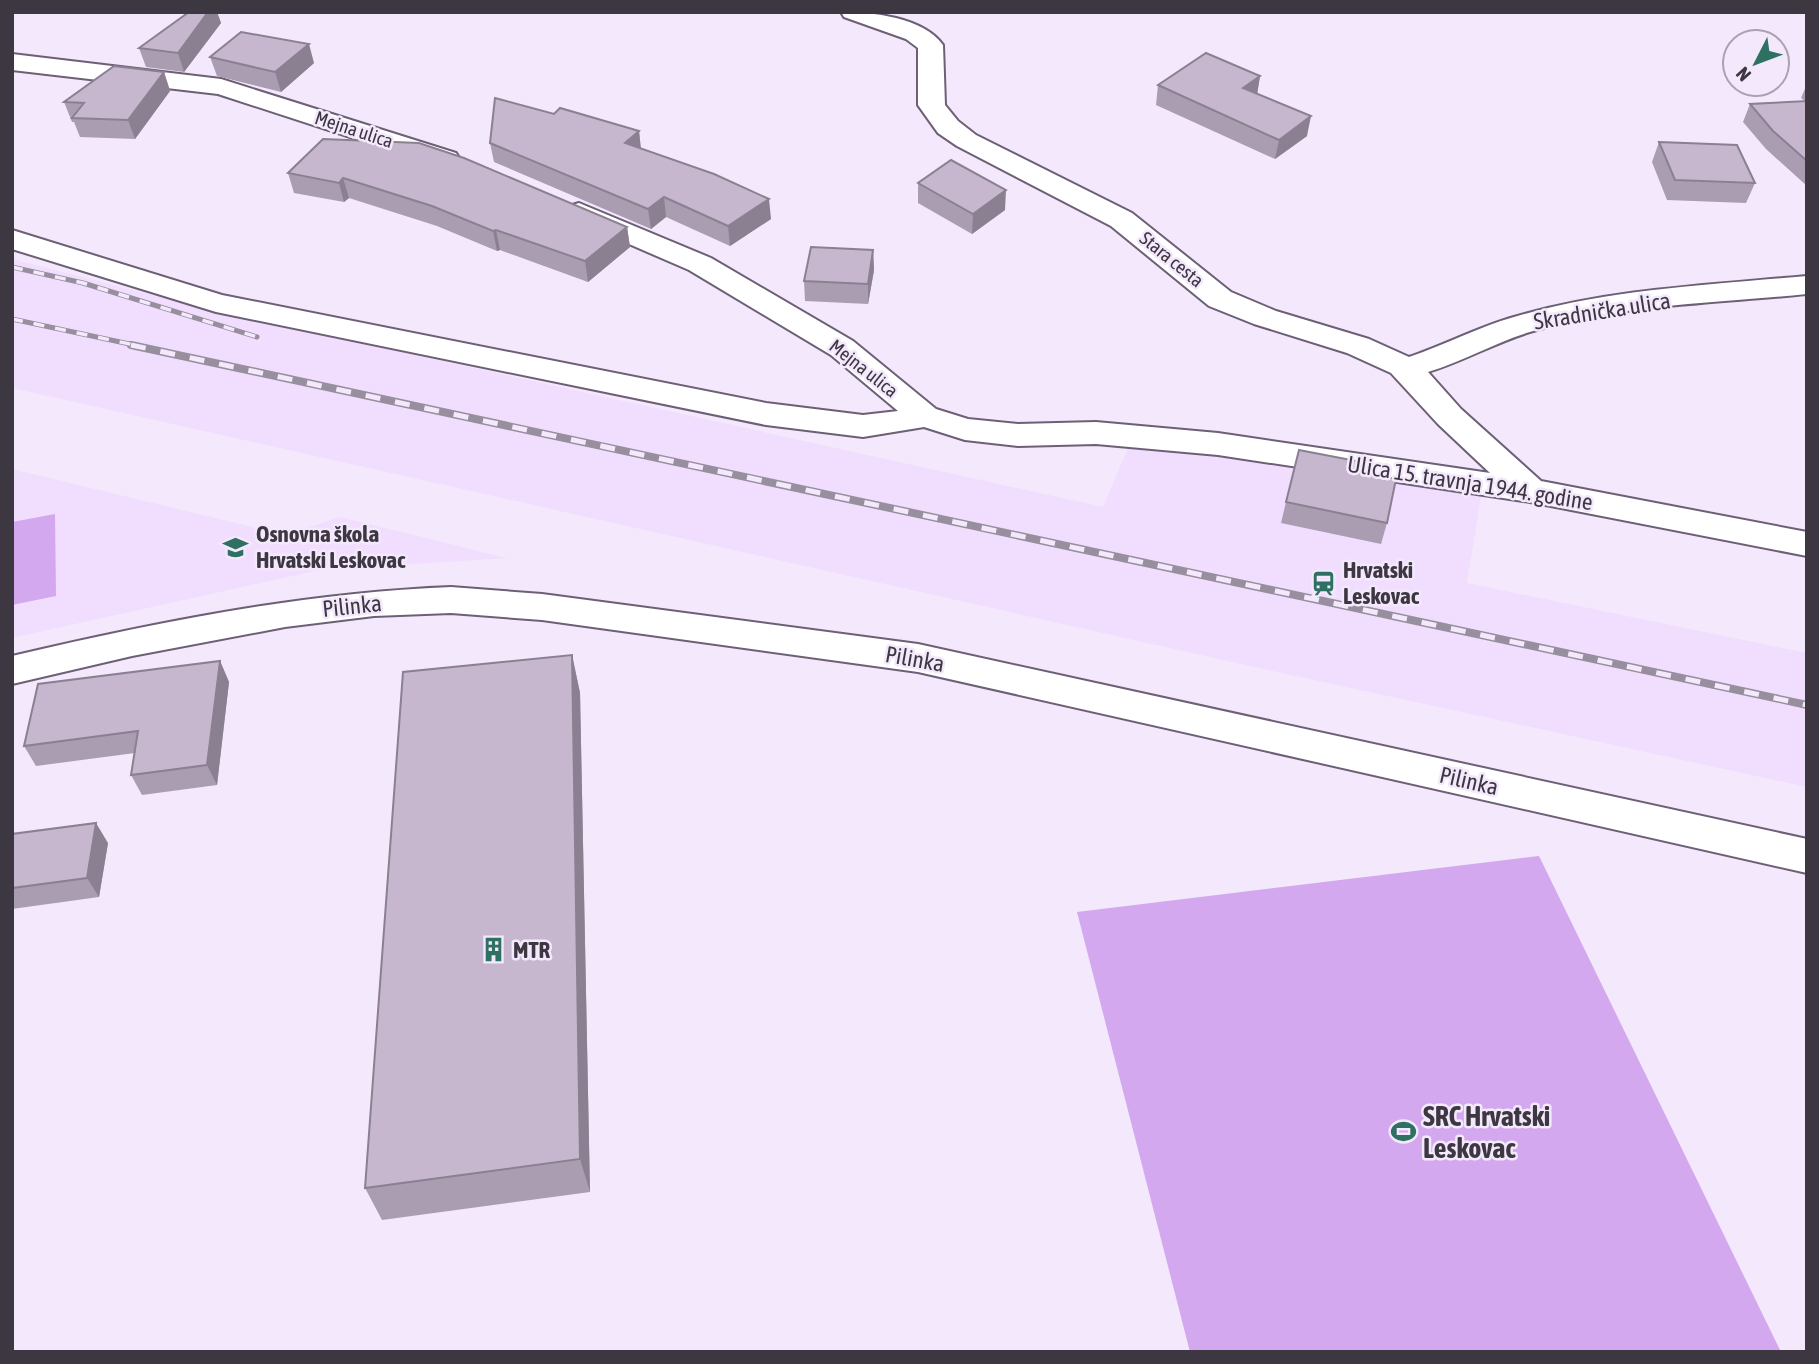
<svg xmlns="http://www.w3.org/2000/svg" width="1819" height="1364" viewBox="0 0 1819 1364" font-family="'Asap Condensed',sans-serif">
<rect width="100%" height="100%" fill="#f4e8fc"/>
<!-- built -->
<g fill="#f1defe">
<path d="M 12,259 L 207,309 L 1103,507 L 1131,441 L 1482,490 L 1467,583 L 1807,653 L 1807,787 L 1277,672 L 12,388 Z"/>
<path d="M 12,469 L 286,535 L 340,517 L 507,558 L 319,570 L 12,638 Z"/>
</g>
<!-- green -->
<g fill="#d3a8ee">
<path d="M 55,514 L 56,596 L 12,605 L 12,522 Z"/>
<path d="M 1539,856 L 1781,1352 L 1190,1352 L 1077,912 Z"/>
</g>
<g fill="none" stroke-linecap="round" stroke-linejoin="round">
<defs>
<g id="minor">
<path d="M 841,12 C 872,12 923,17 943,45 L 945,105 L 958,121 L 976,135 L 1132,213 L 1231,292 L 1276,311 L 1369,339 L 1409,357 C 1445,345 1478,327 1514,317 C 1609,289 1709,285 1807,276 L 1807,294 C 1717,303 1624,304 1537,330 C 1499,340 1465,361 1428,372 L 1461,409 L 1541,481 L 1807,532 L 1807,556 L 1530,502 L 1218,455 L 1096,444 L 1018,446 L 965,440 L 924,427 L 863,437 L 766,425 L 216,312 L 12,249 L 12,230 L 222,295 L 766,403 L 863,415 L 898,411 L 831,355 L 689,270 L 569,218 L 565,212 L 569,206 L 579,203 L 711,258 L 853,341 L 936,409 L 968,419 L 1018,424 L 1096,422 L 1218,433 L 1490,473 L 1438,424 L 1391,373 L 1347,353 L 1254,324 L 1209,306 L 1111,226 L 957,146 L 938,133 L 918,105 L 918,48 L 906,39 L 844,17 Z"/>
<path d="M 12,54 L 221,79 L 456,153 L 460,159 L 456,165 L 446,167 L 436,165 L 218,94 L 12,70 Z"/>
<path d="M 451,587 L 542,594 L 918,644 L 1807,839 L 1807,873 L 918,672 L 542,620 L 451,613 L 374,616 L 285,627 L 132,656 L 12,684 L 12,656 C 157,622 302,593 451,587 Z"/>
</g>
</defs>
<!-- minor casing -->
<use href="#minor" stroke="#6d6076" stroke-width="4"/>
<!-- minor -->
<use href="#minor" fill="#fff" fill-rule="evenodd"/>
<defs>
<g id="rail-far1">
<path d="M 12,267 L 83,283 L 257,337"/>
<path d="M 12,319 L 139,346"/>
</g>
<path id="rail" d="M 131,345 L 1807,705"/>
</defs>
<!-- rail-far1 casing -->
<use href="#rail-far1" stroke="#978f9d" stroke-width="5"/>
<!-- rail casing -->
<use href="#rail" stroke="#978f9d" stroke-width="8"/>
<!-- rail-far1 -->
<use href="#rail-far1" stroke="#f4e8fc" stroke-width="3.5" stroke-dasharray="11" stroke-linecap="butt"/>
<!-- rail -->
<use href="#rail" stroke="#f4e8fc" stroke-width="5" stroke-dasharray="15" stroke-linecap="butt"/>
</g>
<!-- wall -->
<g fill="#aa9db2">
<path d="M 189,12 L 217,12 L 221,23 L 184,72 L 146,67 L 139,48 Z"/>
<path d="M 210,57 L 314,63 L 281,92 L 217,76 Z"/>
<path d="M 164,72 L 170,91 L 135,139 L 80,137 L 74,122 L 72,122 L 64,102 Z"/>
<path d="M 1260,76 L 1257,94 L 1307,136 L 1275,159 L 1156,105 L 1158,85 Z"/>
<path d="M 1807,84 L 1807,186 L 1766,149 L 1743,122 L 1750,104 L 1805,101 L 1801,98 Z"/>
<path d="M 554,114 L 639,131 L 641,149 L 771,219 L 730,246 L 666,217 L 651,229 L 494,162 L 490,143 Z"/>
<path d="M 1659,142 L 1755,183 L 1746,203 L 1667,200 L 1652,162 Z"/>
<path d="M 464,158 L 627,227 L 630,247 L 588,282 L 500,250 L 497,251 L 437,226 L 349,198 L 344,202 L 294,193 L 288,173 Z"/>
<path d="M 918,183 L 1005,210 L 972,234 L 918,203 Z"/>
<path d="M 873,250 L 874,270 L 868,304 L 805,301 L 804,281 Z"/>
<path d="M 1370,474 L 1387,523 L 1381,544 L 1281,523 L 1286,502 Z"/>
<path d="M 572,655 L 580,693 L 590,1192 L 382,1220 L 365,1188 Z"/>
<path d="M 220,661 L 229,682 L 217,785 L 142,795 L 131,775 L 135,753 L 36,766 L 24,746 Z"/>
<path d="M 12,834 L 108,843 L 99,897 L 12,909 Z"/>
</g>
<!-- shaded-wall -->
<g fill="#8b8091">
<path d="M 208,12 L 217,12 L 221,23 L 184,72 L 178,53 Z"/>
<path d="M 309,44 L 314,63 L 281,92 L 275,72 Z"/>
<path d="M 164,72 L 170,91 L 135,139 L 128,120 Z"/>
<path d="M 1260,76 L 1257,95 L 1243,88 Z"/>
<path d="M 1311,116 L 1307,136 L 1275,159 L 1279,140 Z"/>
<path d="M 639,131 L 641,151 L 625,143 Z"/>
<path d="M 343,178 L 349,198 L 344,202 L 339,183 Z"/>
<path d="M 1006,190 L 1005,210 L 972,234 L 973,214 Z"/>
<path d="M 664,197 L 666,217 L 651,229 L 648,209 Z"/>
<path d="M 769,199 L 771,219 L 730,246 L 728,226 Z"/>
<path d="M 627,227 L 630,247 L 588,282 L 585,261 Z"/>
<path d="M 496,230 L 500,250 L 497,251 L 493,231 Z"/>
<path d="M 873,250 L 874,270 L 868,304 L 868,284 Z"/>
<path d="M 572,655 L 580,693 L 590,1192 L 580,1159 Z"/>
<path d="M 220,661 L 229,682 L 217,785 L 207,765 Z"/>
<path d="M 96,823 L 108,843 L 99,897 L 87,878 Z"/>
</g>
<!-- building -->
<g fill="#c6b7cf" stroke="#8b8091" stroke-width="2">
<path d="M 189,12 L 208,12 L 178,53 L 139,48 Z"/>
<path d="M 241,32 L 309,44 L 275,72 L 210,57 Z"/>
<path d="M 1206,53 L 1260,76 L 1243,88 L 1311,116 L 1279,140 L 1158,85 Z"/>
<path d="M 114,66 L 164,72 L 128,120 L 72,118 L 84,103 L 64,102 Z"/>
<path d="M 495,98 L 554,114 L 560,108 L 639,131 L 625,143 L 714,174 L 769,199 L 728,226 L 664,197 L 648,209 L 490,143 Z"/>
<path d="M 1807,101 L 1807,161 L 1773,131 L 1750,104 Z"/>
<path d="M 323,139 L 419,143 L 464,158 L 627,227 L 585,261 L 496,230 L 493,231 L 432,206 L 343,178 L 339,183 L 288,173 Z"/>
<path d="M 1659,142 L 1737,145 L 1755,183 L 1675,180 Z"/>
<path d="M 951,160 L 1006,190 L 973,214 L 918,183 Z"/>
<path d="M 811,247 L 873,250 L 868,284 L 804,281 Z"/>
<path d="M 1299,450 L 1372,464 L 1370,474 L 1396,479 L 1387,523 L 1286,502 Z"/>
<path d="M 572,655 L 580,1159 L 365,1188 L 403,672 Z"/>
<path d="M 220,661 L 207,765 L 131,775 L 138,731 L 24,746 L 38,684 Z"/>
<path d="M 96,823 L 87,878 L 12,888 L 12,834 Z"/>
</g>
<!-- icons -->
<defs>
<symbol id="school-bare" viewBox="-9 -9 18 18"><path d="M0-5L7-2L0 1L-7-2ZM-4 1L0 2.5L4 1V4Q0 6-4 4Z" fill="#2e7162" stroke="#f4e8fc" stroke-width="2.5" paint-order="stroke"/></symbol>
<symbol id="station-bare" viewBox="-9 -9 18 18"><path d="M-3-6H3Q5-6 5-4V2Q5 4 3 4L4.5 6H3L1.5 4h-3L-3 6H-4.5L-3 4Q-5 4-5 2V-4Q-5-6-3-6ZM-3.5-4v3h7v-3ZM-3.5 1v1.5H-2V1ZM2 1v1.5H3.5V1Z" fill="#2e7162" stroke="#f4e8fc" stroke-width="2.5" paint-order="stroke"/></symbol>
<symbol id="building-bare" viewBox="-9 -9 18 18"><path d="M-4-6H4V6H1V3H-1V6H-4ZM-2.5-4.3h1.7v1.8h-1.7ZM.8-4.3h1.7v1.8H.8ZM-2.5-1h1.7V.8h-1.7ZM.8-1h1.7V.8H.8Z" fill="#2e7162" stroke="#f4e8fc" stroke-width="2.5" paint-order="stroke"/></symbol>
<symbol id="stadium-bare" viewBox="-9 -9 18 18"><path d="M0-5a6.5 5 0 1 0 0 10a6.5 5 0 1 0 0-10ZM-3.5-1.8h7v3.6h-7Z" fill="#2e7162" stroke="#f4e8fc" stroke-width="2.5" paint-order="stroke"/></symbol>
</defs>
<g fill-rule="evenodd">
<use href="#school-bare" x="218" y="530" width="35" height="35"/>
<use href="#station-bare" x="1306" y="566" width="35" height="35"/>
<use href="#building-bare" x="476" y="932" width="35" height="35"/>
<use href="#stadium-bare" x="1386" y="1114" width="35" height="35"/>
</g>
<g text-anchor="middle" stroke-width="5" stroke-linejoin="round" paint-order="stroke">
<!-- far-street labels -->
<g font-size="19" fill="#3d3741" stroke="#f4e8fc">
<text transform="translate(354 129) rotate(18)" y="7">Mejna ulica</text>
<text transform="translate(1172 259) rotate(39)" y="7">Stara cesta</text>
<text transform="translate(864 368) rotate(38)" y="7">Mejna ulica</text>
</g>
<!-- street labels -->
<g font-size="23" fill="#3d3741" stroke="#f4e8fc">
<text transform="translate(1602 311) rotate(-9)" y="8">Skradnička ulica</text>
<text transform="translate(1470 483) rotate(9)" y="8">Ulica 15. travnja 1944. godine</text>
<text transform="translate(352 606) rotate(-6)" y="8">Pilinka</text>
<text transform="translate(915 659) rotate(10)" y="8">Pilinka</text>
<text transform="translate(1469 781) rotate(13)" y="8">Pilinka</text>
</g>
<!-- poi labels -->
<g font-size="23" font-weight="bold" fill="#3d3741" stroke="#f4e8fc" text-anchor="start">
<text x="256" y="542">Osnovna škola<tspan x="256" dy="26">Hrvatski Leskovac</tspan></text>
<text x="1343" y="578">Hrvatski<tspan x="1343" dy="26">Leskovac</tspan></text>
<text x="513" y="958">MTR</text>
</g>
<!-- near-poi labels -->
<g font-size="28" font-weight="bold" fill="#3d3741" stroke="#f4e8fc" text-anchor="start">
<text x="1423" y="1126">SRC Hrvatski<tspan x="1423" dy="32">Leskovac</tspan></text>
</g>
</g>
<!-- border -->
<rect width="1819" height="1364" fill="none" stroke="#3d3741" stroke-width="28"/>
<!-- north arrow -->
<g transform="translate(1756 63) rotate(228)"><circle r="33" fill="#f4e8fc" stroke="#aba1b1" stroke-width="2"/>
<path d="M0-5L12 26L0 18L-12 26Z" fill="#2e7162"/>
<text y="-10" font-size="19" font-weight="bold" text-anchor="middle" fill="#3d3741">N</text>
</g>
</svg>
